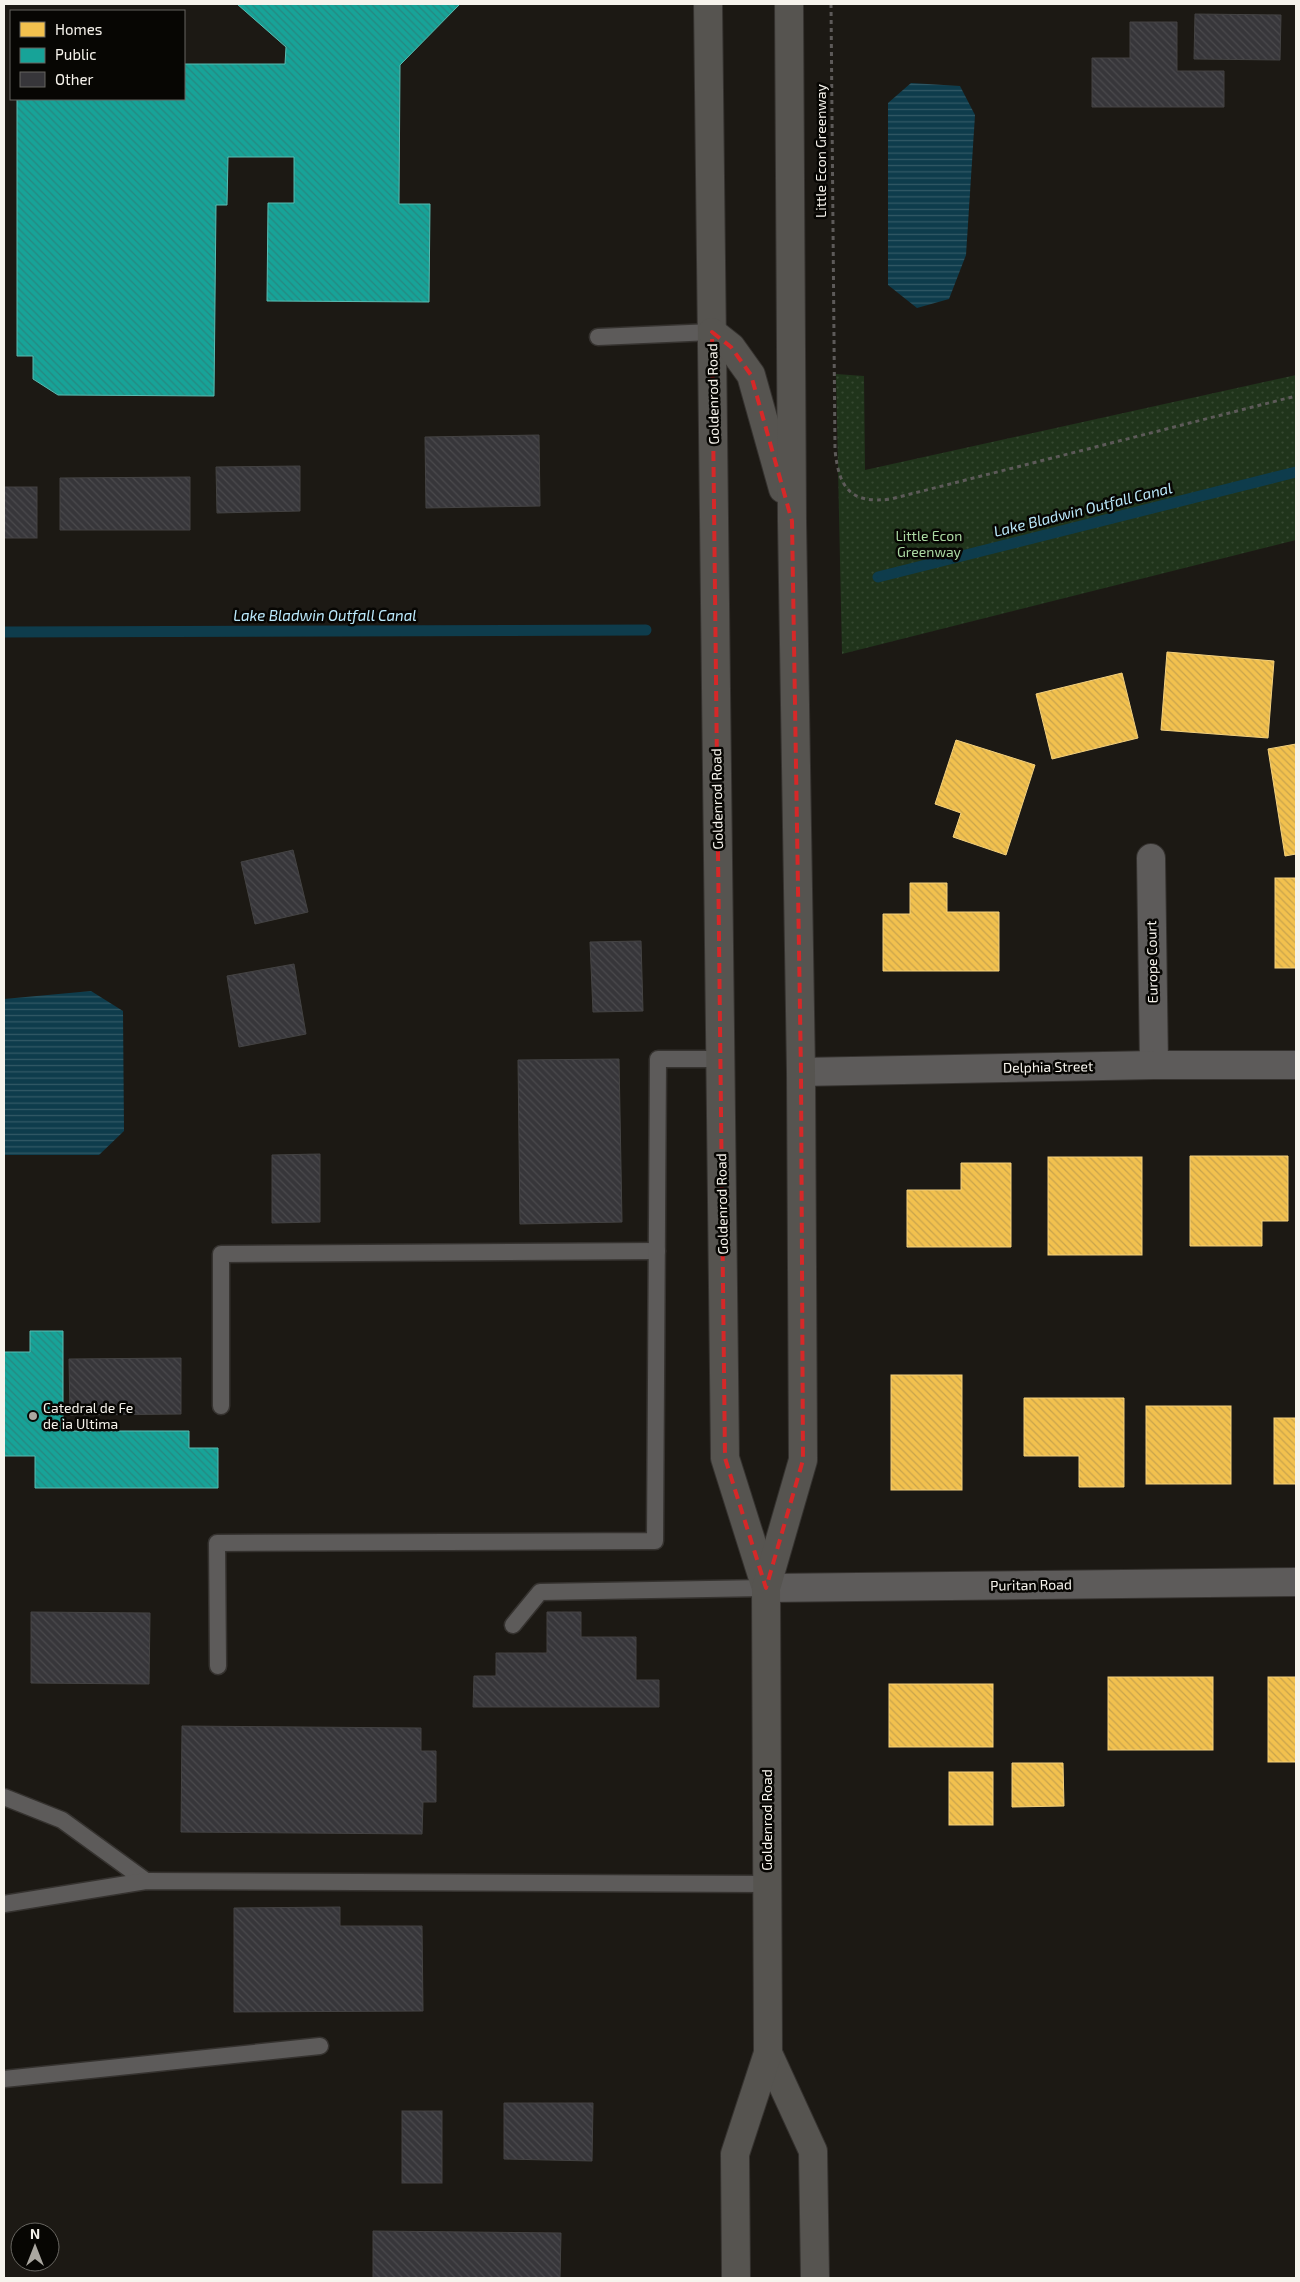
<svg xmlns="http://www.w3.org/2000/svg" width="1300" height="2282" viewBox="0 0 1300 2282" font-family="'Exo 2',sans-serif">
<defs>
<pattern id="park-dots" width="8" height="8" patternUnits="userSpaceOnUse" patternTransform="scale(1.25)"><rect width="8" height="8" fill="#20341b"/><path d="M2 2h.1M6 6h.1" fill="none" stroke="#364831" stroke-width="1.8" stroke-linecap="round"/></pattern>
<pattern id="water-rules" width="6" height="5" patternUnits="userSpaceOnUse" patternTransform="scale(1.25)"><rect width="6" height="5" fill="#0e3c4c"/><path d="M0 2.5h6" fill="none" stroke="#325966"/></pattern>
<pattern id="homes-back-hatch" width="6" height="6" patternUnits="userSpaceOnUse" patternTransform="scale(1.25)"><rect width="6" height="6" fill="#f2c14e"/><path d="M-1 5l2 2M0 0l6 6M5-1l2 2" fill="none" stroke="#c8a34c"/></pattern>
<pattern id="public-back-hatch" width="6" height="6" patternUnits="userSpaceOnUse" patternTransform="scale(1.25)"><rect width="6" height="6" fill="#17a398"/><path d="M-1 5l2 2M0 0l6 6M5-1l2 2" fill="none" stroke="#268880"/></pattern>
<pattern id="building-back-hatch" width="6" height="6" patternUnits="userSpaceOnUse" patternTransform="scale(1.25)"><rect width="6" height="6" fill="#37363a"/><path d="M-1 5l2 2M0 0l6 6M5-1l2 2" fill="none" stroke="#4b4a4d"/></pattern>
</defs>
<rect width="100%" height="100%" fill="#1c1914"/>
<!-- park -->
<path fill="url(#park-dots)" d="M 836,374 L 864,376 L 865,470 L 1296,375 L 1296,540 L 842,654 Z"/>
<!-- water -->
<g fill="url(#water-rules)">
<path d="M 911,83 L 960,86 L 975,115 L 966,255 L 949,299 L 917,308 L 888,285 L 888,103 Z"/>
<path d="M 91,991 L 123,1011 L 124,1131 L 99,1155 L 4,1155 L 4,999 Z"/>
</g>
<!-- homes -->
<g fill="url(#homes-back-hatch)" stroke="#f3d07d">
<path d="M 1167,652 L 1274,661 L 1268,738 L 1161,730 Z"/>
<path d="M 1122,673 L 1138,738 L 1052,759 L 1036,694 Z"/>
<path d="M 956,740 L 1035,765 L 1006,855 L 953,837 L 961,813 L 935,804 Z"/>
<path d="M 1296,744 L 1296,854 L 1285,856 L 1268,749 Z"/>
<rect x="1275" y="878" width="21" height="90"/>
<path d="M 910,883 L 947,883 L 947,912 L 999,912 L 999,971 L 883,971 L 883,914 L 910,914 Z"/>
<path d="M 1190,1156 L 1288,1156 L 1288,1221 L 1262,1221 L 1262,1246 L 1190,1246 Z"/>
<rect x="1048" y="1157" width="94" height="98"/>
<path d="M 961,1163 L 1011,1163 L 1011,1247 L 907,1247 L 907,1190 L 961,1190 Z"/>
<rect x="891" y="1375" width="71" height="115"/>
<path d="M 1024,1398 L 1124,1398 L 1124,1487 L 1079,1487 L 1079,1456 L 1024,1456 Z"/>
<rect x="1146" y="1406" width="85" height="78"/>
<rect x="1274" y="1418" width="22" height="66"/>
<rect x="1108" y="1677" width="105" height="73"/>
<rect x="1268" y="1677" width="28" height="85"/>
<rect x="889" y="1684" width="104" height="63"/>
<path d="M 1012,1763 L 1063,1763 L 1064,1806 L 1012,1807 Z"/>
<rect x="949" y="1772" width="44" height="53"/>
</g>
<!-- public -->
<g fill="url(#public-back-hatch)" stroke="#5abbb1">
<path d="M 237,4 L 460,4 L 400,65 L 399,204 L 430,204 L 429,302 L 267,301 L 268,203 L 294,203 L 294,157 L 228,157 L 227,205 L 216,205 L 214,396 L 58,395 L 33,379 L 33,356 L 17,356 L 17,99 L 184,99 L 184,64 L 285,64 L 286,47 Z"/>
<path d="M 30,1331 L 63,1331 L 63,1431 L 189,1431 L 189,1448 L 218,1448 L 218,1488 L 35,1488 L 35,1456 L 4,1456 L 4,1352 L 30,1352 Z"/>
</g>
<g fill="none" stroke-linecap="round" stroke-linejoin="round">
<!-- stream -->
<g stroke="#0e3c4c" stroke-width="11">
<path d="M 878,577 L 1296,472"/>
<path d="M 4,632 L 646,630"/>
</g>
</g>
<!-- building -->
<g fill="url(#building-back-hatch)" stroke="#444343">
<path d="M 1195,14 L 1281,15 L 1280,60 L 1194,59 Z"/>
<path d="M 1130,22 L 1177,22 L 1177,71 L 1224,71 L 1224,107 L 1092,107 L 1092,58 L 1130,58 Z"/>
<path d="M 539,435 L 540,506 L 426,508 L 425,437 Z"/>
<path d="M 300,466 L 300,511 L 217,513 L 216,467 Z"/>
<path d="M 190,477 L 190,530 L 60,530 L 60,478 Z"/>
<rect x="4" y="487" width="33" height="51"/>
<path d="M 293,850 L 308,912 L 255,924 L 241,862 Z"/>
<path d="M 641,941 L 643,1011 L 593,1012 L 590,942 Z"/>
<path d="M 294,964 L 306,1034 L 239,1047 L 227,976 Z"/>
<path d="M 619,1059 L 622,1222 L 520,1224 L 518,1060 Z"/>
<path d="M 320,1154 L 320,1222 L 272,1223 L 272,1155 Z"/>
<path d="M 181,1358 L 181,1414 L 70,1415 L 69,1359 Z"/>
<path d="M 31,1612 L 150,1613 L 149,1684 L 31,1683 Z"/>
<path d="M 547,1612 L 581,1612 L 581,1637 L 636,1637 L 636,1680 L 659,1680 L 659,1707 L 473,1707 L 474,1676 L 496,1676 L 496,1653 L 547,1653 Z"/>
<path d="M 182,1726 L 421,1728 L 421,1751 L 436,1751 L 436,1802 L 423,1802 L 422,1834 L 181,1832 Z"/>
<path d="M 340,1907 L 340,1926 L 422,1926 L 423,2011 L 234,2012 L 234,1908 Z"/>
<path d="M 504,2103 L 593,2103 L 592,2161 L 504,2159 Z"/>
<rect x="402" y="2111" width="40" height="72"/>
<path d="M 373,2231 L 561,2233 L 560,2278 L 373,2278 Z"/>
</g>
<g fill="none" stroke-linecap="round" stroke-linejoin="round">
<defs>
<g id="service">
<path d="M 598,337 L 712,332"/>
<path d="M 221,1406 L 221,1254 L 657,1251"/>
<path d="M 513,1625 L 540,1592 L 766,1588"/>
<path d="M 218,1666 L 217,1543 L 655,1541 L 658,1059 L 720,1059"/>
<path d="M 4,1797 L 62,1820 L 146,1881"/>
<path d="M 4,1904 L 146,1881 L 767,1884"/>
<path d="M 4,2079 L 320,2046"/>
</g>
<g id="minor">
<path d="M 1151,858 L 1154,1065"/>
<path d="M 801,1072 L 1154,1065 L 1296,1065"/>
<path d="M 766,1588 L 1296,1582"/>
</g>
<g id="secondary">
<path d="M 708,4 L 725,1458 L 766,1588"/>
<path d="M 712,332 L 731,347 L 751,375 L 783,489"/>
<path d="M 768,2053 L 813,2151 L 815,2278"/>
<path d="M 736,2278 L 735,2154 L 768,2053 L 766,1588 L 803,1460 L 801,1072 L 792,521 L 789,4"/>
</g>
</defs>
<!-- service casing -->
<use href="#service" stroke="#35322f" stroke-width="19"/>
<!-- minor casing -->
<use href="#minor" stroke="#35322f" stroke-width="30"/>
<!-- secondary casing -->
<use href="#secondary" stroke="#35322f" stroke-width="30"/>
<!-- path -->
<path stroke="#5d5a59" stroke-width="3" stroke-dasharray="4 4" stroke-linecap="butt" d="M 831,4 L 835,450 C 839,489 851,504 891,499 L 1296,396"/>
<!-- service -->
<use href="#service" stroke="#5d5b5a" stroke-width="16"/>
<!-- minor -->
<use href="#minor" stroke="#5d5b5a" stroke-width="28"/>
<!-- secondary -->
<use href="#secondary" stroke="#565450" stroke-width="28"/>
</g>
<!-- marked area -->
<path fill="none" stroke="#d62828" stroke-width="4" stroke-dasharray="10 6" stroke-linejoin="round" d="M 712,332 L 731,347 L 751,375 L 792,521 L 801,1072 L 803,1460 L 766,1588 L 725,1458 Z"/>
<!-- markers -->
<circle fill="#aaa7a0" stroke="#070603" stroke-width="2" cx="33" cy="1416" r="5"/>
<g text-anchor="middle" stroke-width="5" stroke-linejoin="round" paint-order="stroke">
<!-- street labels -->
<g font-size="14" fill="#f6f3ec" stroke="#070603">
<text transform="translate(821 151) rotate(-90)" y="5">Little Econ Greenway</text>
<text transform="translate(713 394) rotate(-91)" y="5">Goldenrod Road</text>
<text transform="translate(717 799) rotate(-91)" y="5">Goldenrod Road</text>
<text transform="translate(1152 962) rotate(-91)" y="5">Europe Court</text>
<text transform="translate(1048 1067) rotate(-1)" y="5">Delphia Street</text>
<text transform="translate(722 1204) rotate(-91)" y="5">Goldenrod Road</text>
<text transform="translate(1031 1585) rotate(-1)" y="5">Puritan Road</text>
<text transform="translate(767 1820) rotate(-90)" y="5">Goldenrod Road</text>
</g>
<!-- park labels -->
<g font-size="14" fill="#acdaa3" stroke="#070603">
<text x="929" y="541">Little Econ<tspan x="929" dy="16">Greenway</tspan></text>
</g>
<!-- poi labels -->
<g font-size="14" fill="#f6f3ec" stroke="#070603" text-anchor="start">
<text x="43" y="1413">Catedral de Fe<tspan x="43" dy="16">de ia Ultima</tspan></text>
</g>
<!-- water labels -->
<g font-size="15" font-style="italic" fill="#bbe9fc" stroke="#070603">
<text transform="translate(1083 510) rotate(-14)" y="5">Lake Bladwin Outfall Canal</text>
<text x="325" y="621">Lake Bladwin Outfall Canal</text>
</g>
</g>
<!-- border -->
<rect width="1300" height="2282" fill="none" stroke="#f6f3ec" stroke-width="10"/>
<!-- legend -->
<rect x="10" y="10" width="175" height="90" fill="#070603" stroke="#676560"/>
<rect x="20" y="22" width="25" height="15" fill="#f2c14e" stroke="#676560"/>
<text x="55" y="35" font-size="15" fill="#f6f3ec">Homes</text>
<rect x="20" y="48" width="25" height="15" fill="#17a398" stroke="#676560"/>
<text x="55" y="60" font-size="15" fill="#f6f3ec">Public</text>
<rect x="20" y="72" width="25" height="15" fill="#37363a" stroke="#676560"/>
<text x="55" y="85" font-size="15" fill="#f6f3ec">Other</text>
<!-- north arrow -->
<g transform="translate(35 2247)"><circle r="24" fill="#070603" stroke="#676560"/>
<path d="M0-4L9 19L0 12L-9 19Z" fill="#aaa7a0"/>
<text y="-8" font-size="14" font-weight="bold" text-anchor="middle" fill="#f6f3ec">N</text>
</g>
</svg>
